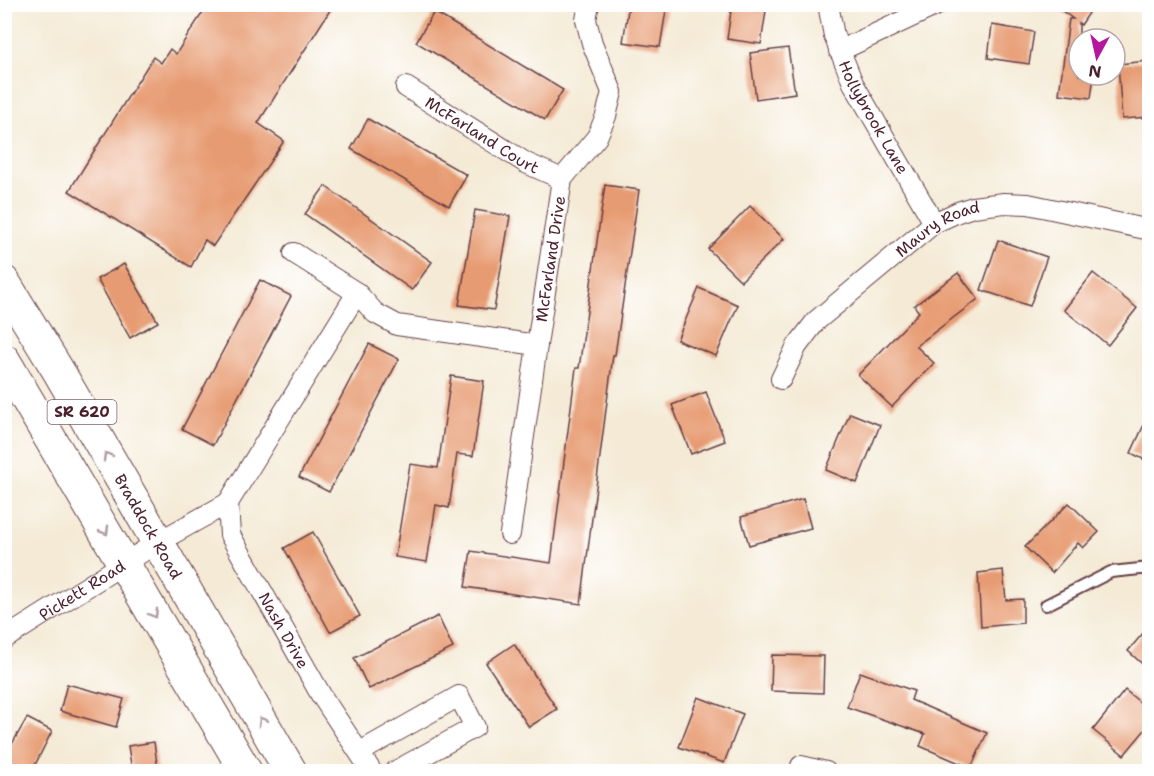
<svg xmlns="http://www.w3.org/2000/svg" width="1154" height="776" viewBox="0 0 1154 776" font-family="'Shantell Sans',sans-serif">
<rect width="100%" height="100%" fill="#fff"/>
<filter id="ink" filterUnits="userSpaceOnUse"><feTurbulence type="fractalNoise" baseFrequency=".0167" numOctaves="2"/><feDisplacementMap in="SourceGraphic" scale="12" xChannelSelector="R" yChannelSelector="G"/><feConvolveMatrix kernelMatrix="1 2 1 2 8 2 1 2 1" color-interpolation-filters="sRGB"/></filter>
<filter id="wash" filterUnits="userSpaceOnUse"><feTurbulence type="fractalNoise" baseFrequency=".008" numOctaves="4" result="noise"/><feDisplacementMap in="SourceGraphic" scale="24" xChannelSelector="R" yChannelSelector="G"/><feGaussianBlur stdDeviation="1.35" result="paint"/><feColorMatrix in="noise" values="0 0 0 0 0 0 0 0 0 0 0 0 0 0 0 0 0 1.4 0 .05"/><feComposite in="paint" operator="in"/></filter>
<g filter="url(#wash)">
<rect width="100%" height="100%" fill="#f4ead5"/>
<g id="blocks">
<!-- building -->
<g fill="#e79b72">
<path d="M 208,4 L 334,4 L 258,123 L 284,141 L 213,246 L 205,240 L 191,267 L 69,191 L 153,57 L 161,63 L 170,49 L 176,54 Z"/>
<path d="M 629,4 L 667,4 L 660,47 L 623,42 Z"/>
<path d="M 732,4 L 767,4 L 761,44 L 727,39 Z"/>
<path d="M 1053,4 L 1095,4 L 1081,25 L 1079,23 L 1079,75 L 1094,75 L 1091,98 L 1059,94 L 1069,19 L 1073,19 Z"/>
<path d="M 434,12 L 563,90 L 545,120 L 416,42 Z"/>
<path d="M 992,25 L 1034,32 L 1029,64 L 988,58 Z"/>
<path d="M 788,48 L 795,93 L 756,99 L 750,53 Z"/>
<path d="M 1149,61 L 1149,117 L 1122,119 L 1118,64 Z"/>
<path d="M 368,119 L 467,175 L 449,206 L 351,149 Z"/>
<path d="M 605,185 L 639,190 L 615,355 L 613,355 L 581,604 L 465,587 L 471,551 L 551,563 L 576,368 L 579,368 Z"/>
<path d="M 325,186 L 432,262 L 412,290 L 305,214 Z"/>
<path d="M 750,206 L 784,239 L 741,281 L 708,249 Z"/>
<path d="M 475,210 L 510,216 L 494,310 L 459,305 Z"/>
<path d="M 998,240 L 1047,257 L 1030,306 L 981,290 Z"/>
<path d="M 124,264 L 158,322 L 130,338 L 97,279 Z"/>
<path d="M 958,273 L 978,299 L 916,346 L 934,363 L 892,407 L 858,375 L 919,312 L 914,306 Z"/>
<path d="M 1093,273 L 1137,308 L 1108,345 L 1064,310 Z"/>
<path d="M 260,280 L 291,296 L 213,445 L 182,429 Z"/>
<path d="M 699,288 L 738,305 L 716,356 L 677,340 Z"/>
<path d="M 369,344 L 399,359 L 329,492 L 299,477 Z"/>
<path d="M 451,376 L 484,381 L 473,456 L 457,454 L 449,508 L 436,505 L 427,562 L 395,557 L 410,464 L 438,468 Z"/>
<path d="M 706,392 L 725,441 L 691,454 L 672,405 Z"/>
<path d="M 850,413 L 880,425 L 857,483 L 826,470 Z"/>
<path d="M 1149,414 L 1149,462 L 1131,453 Z"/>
<path d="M 803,499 L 811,528 L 749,545 L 741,517 Z"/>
<path d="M 1069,503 L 1099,532 L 1083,548 L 1078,543 L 1052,573 L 1025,547 Z"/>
<path d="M 313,532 L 360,616 L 330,632 L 284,548 Z"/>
<path d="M 1003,570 L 1006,600 L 1023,599 L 1023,623 L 981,627 L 978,573 Z"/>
<path d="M 438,616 L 453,648 L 369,689 L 354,658 Z"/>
<path d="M 1149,626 L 1149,670 L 1128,651 Z"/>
<path d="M 514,644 L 557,709 L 529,727 L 486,663 Z"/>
<path d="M 772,655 L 824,656 L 823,693 L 771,691 Z"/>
<path d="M 860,672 L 914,691 L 911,700 L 987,733 L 971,768 L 920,746 L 925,734 L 847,707 Z"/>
<path d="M 67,684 L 124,699 L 116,727 L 60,711 Z"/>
<path d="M 1125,690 L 1149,710 L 1149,725 L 1124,755 L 1093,730 Z"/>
<path d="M 698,697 L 743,714 L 724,763 L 679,747 Z"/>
<path d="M 27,718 L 52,731 L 32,771 L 12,771 L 4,767 L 4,758 Z"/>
<path d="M 154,742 L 158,771 L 132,771 L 128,746 Z"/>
</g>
</g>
</g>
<g filter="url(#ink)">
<use href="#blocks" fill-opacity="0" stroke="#643d44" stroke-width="1.5"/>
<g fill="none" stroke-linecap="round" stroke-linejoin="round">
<defs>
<path id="service" d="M 1046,605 L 1111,572 L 1150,568"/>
<g id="minor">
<path id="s1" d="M 828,4 L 834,36 L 853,83 L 934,223"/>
<path d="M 839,51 L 939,4"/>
<path id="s2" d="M 406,87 L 526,163 L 562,179"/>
<path d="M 294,253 L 357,293 L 375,313 L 397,325 L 537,345"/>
<path id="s3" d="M 357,293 L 228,503 L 230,535 L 321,695 L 372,772"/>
<path id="s4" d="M 781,379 L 797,346 L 816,321 L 934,223 L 958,212 L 973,207 L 1004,203 L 1028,204 L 1150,230"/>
<path id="s5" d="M 510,534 L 537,345 L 562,179 L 597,137 L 606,116 L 612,92 L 592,43 L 586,20 L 589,4"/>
<path id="s6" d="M 4,639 L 158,542 L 228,503"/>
<path d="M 360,752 L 459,696 L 475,727 L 394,772"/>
<path d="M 801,766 L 826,772"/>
</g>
<g id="primary">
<path id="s7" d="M 4,282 L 59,372 L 291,772"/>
<path d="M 4,360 L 246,772"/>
</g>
</defs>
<!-- service casing -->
<use href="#service" stroke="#643d44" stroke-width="14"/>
<!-- minor casing -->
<use href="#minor" stroke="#643d44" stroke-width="22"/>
<!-- primary casing -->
<use href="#primary" stroke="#643d44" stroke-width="34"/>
<!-- service -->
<use href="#service" stroke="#fff" stroke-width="10"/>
<!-- minor -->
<use href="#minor" stroke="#fff" stroke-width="20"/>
<!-- primary -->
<use href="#primary" stroke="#fff" stroke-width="32"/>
</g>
<!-- one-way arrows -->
<defs><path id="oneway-chevron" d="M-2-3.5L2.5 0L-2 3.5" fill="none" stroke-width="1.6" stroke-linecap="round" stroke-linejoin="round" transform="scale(1.5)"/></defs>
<g stroke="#ae9aa0">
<use href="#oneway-chevron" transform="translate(107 456) rotate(-120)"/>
<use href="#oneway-chevron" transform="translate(105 531) rotate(60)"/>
<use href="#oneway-chevron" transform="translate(154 614) rotate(60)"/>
<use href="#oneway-chevron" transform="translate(262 721) rotate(-120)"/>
</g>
</g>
<g text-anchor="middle" stroke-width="4.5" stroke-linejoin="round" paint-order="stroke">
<!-- shield labels -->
<rect fill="#fff" stroke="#80626b" stroke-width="1.5" x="47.5" y="400" width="69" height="24" rx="4.5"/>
<g font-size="15" font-weight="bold" fill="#4a1f2b">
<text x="82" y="417">SR 620</text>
</g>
<!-- street labels -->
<g font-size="16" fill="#4a1f2b" stroke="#fff">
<text dy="6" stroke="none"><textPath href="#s1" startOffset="123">Hollybrook Lane</textPath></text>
<text dy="6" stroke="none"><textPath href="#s2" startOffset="90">McFarland Court</textPath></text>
<text dy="6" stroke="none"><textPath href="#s4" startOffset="222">Maury Road</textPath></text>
<text dy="6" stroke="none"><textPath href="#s5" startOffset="278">McFarland Drive</textPath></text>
<text dy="6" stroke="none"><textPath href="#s7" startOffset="284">Braddock Road</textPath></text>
<text dy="6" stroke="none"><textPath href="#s6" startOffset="92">Pickett Road</textPath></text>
<text dy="6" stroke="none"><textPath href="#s3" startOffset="388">Nash Drive</textPath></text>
</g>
</g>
<!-- margin -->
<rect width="1154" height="776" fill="none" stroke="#fff" stroke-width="24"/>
<!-- north arrow -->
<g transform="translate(1097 57) rotate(188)"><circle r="28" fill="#ffffff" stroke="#b7a5aa" stroke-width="1.5"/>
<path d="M0-4.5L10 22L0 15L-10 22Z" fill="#b5179e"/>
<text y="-9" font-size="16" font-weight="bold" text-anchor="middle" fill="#4a1f2b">N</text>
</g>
</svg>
